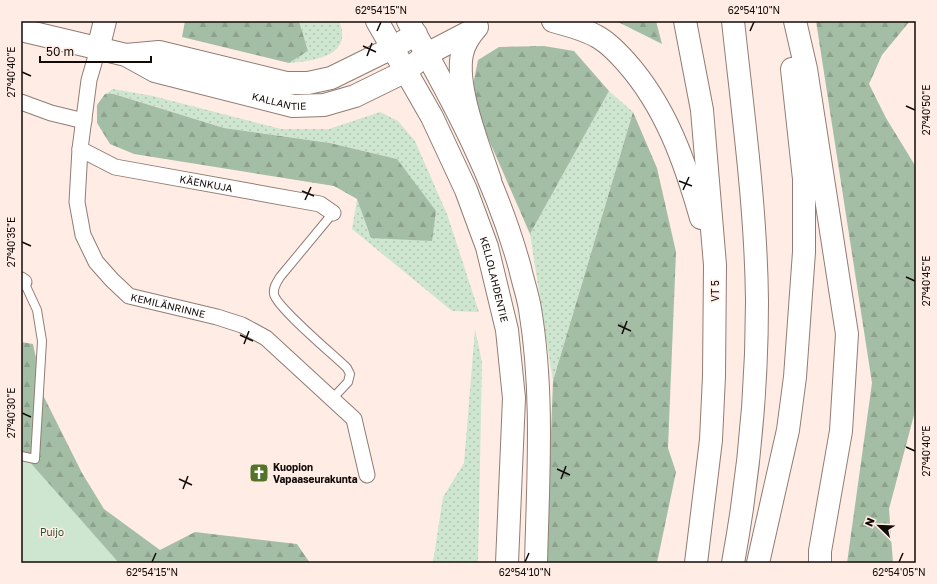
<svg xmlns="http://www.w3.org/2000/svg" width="937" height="584" viewBox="0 0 937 584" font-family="'Golos Text',sans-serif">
<defs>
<pattern id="grass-dots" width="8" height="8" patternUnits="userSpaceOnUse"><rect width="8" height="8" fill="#cee5cf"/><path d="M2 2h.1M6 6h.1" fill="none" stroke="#b0c3b0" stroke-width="1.8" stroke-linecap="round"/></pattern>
<pattern id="forest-firs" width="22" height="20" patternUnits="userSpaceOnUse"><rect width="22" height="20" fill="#a4bea6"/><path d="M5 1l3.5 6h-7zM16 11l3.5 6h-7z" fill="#8ca28d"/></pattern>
</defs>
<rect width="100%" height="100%" fill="#ffede5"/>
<!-- grass -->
<g fill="url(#grass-dots)">
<path d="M 299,21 L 339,21 C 354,56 314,61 289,63 L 308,51 Z"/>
<path d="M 113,89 L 153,96 L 281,129 L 329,129 L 380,112 L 398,121 L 415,141 L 447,214 L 479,312 L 452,311 L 352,229 L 357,199 L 371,238 L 397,159 L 330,143 L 224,128 L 115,94 L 105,94 Z"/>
<path d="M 609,91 L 633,112 L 553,381 L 530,234 Z"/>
<path d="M 475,329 L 482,362 L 478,563 L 432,563 L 434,556 L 443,497 L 464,463 Z"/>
</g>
<!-- forest -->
<g fill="url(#forest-firs)">
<path d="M 185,21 L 299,21 L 308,51 L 289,63 L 182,37 Z"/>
<path d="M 616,21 L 656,21 L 662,44 Z"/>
<path d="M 816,21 L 910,21 L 882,55 L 869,84 L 886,118 L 916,167 L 916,394 L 914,415 L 889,509 L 893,563 L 847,563 L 872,383 Z"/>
<path d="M 544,46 L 574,51 L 609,91 L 530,234 L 482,124 L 473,85 L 478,60 L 499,47 Z"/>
<path d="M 105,94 L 114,94 L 224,128 L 330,143 L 397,159 L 436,211 L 432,241 L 371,238 L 357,199 L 334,186 L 134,154 L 110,144 L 97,123 L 97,105 Z"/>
<path d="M 633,112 L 657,168 L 676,252 L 668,448 L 676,472 L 657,563 L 546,563 L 553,381 Z"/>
<path d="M 21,342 L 33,344 L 44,397 L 82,473 L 104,509 L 160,550 L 195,532 L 297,544 L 310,563 L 21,563 Z"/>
</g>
<!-- park -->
<path fill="#cee5cf" d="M 21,452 L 119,563 L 21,563 Z"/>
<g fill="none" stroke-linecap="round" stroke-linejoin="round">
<defs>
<g id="lane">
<path d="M 332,399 L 348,382 L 350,374 L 347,368 C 335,356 276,307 274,294 C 273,287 277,282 280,277 L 333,213"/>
<path d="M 21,456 L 35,459 L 42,341 L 37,310 L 24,282"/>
</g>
<g id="street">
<path id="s1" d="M 98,49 L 89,80 L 80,149 L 77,202 L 83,235 L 96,262 L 112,280 L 129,296 L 217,317 L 242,325 L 266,338 L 354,419 L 367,475"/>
<path d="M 21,102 L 51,113 L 84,121"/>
<path id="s2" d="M 80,149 L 115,167 L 320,204 L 333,213"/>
<path d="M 21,280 L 24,282"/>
</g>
<g id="secondary">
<path id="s3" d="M 21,30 L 126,55 L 155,71 L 293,106 L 324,105 L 355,96 L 406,71 L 427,54"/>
<path d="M 98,49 L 105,21"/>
<path d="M 126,55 L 159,52 L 286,83 L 308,83 L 331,78 L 392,48 L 416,34"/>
</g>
<g id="primary">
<path id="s4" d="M 377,21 L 432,117 L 466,190 L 487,247 L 507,330 L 514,398 L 507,563"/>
<path d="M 408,21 C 453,100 496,180 520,268 C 523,282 528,296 530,309 C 544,393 538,479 536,563"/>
</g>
<g id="highway">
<path d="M 553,21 C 568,25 583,29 596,36 C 608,42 618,53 626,62 C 666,107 685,162 701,218"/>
<path d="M 685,21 L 702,110 L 715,265 L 714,376 L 711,440 L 696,563"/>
<path d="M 795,21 L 806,69 L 847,334 L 841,431 L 820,551 L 820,563"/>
<path d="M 477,27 C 470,35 464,43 462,54 C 455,87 479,147 490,180"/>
<path d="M 427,54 L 475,29"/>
<path d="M 733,563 C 749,476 757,390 757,301 C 756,208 743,114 733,21"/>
<path d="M 758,563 L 788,430 L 795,377 L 804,252 L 804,179 L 792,69"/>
</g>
</defs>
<!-- lane casing -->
<use href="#lane" stroke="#907c74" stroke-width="10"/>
<!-- street casing -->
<use href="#street" stroke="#907c74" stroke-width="17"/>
<!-- secondary casing -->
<use href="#secondary" stroke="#907c74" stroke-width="24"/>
<!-- primary casing -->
<use href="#primary" stroke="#907c74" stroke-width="24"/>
<!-- highway casing -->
<use href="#highway" stroke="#907c74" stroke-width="24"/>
<!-- lane -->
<use href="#lane" stroke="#fff" stroke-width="8"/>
<!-- street -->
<use href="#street" stroke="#fff" stroke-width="15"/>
<!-- secondary -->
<use href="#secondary" stroke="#fff" stroke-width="22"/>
<!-- primary -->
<use href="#primary" stroke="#fff" stroke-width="22"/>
<!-- highway -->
<use href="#highway" stroke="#fff" stroke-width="22"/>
</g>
<!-- ticks -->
<path fill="none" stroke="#110a07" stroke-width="1.5" d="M 377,31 L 381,22M 750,31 L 754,22M 363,46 L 376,52M 367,56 L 372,43M 22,72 L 31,76M 906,106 L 915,110M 679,181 L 692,186M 683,190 L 689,177M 302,191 L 314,196M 305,200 L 311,187M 22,242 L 31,246M 906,277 L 915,281M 618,325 L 631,331M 622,334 L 627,321M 240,335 L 253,341M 244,344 L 249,331M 22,413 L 31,417M 906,447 L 915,451M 557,469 L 570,475M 179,479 L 192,485M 561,479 L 566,466M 183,489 L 188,476M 152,562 L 156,553M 525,562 L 529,553M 899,562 L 903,553"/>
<!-- icons -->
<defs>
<symbol id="church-square" viewBox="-11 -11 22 22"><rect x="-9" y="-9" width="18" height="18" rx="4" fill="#557328" stroke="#ffede5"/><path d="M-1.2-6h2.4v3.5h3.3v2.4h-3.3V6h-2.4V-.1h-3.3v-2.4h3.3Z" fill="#fff"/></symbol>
</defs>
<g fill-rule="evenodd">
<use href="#church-square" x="248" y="462" width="22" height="22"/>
</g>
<g text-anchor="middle" stroke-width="3" stroke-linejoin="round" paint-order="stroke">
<!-- street labels -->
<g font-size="10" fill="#110a07" stroke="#ffede5">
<text dy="4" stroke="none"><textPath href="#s3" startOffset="269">KALLANTIE</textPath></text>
<text dy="4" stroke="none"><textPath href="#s2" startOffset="132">KÄENKUJA</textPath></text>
<text dy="4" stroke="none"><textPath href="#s4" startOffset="285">KELLOLAHDENTIE</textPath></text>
<text transform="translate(715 291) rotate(-90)" y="4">VT 5</text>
<text dy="4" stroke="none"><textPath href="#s1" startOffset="306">KEMILÄNRINNE</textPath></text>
</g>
<!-- poi labels -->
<g font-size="10" font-weight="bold" fill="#110a07" stroke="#ffede5" text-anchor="start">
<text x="273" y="471">Kuopion<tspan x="273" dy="12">Vapaaseurakunta</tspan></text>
</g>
<!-- park labels -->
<g font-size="10" fill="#2a532f" stroke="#ffede5">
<text x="52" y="536">Puijo</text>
</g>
</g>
<!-- border -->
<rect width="937" height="584" fill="none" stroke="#ffede5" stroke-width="44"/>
<!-- north arrow -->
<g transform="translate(879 526) rotate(293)" stroke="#ffede5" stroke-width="3" paint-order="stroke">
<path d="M0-3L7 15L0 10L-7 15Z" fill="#110a07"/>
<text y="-6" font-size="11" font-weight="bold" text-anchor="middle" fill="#110a07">N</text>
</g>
<!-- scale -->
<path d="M40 56v6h111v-6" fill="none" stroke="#110a07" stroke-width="2"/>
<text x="46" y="56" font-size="12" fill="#110a07" stroke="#ffede5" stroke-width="3" paint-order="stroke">50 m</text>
<rect x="22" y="22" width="893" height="540" fill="none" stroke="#110a07" stroke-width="1.5"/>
<g font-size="10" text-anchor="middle" fill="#110a07">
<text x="381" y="14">62°54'15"N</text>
<text x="754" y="14">62°54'10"N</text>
<text transform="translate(11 72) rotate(-90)" y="4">27°40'40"E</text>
<text transform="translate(926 110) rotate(-90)" y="4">27°40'50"E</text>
<text transform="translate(11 242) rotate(-90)" y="4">27°40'35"E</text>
<text transform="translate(926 281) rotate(-90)" y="4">27°40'45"E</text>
<text transform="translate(11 413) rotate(-90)" y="4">27°40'30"E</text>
<text transform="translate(926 451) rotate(-90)" y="4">27°40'40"E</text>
<text x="152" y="576">62°54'15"N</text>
<text x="525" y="576">62°54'10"N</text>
<text x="899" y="576">62°54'05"N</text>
</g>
</svg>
